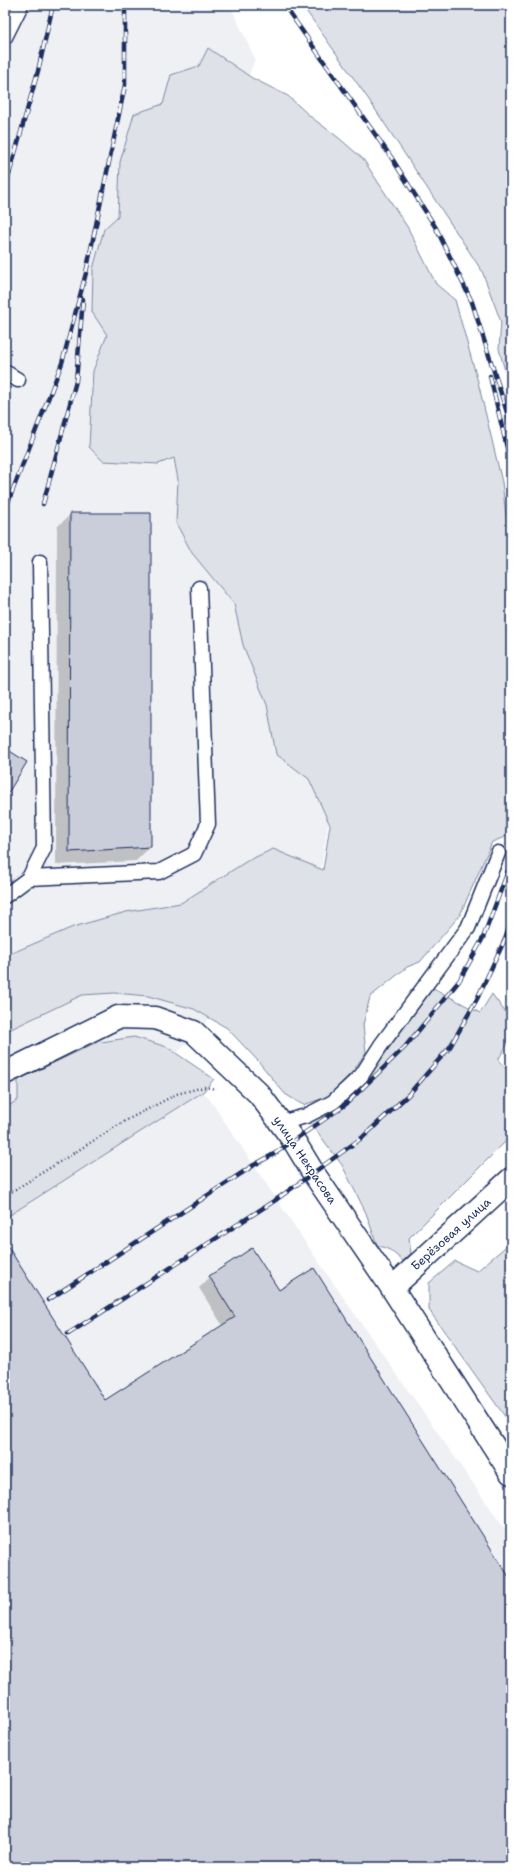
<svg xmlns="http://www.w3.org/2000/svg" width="516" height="1872" viewBox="0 0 516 1872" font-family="'Shantell Sans',sans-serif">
<rect width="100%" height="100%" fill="#fff"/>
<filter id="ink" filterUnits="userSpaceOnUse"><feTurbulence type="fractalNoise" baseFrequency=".025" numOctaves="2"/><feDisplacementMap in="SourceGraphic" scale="8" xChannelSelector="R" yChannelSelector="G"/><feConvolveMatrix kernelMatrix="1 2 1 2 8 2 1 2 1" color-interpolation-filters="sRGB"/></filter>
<g filter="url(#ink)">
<!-- built -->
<path fill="#eff0f4" d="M 5,5 L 230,5 L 255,59 L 191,227 L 331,807 L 315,906 L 170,1061 L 208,1097 L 320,1264 L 511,1538 L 511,1867 L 5,1867 Z"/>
<!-- green -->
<g fill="#dee1e7" stroke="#7c88a2">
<path d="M 302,5 L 511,5 L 511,393 L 499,349 L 501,322 L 482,271 L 369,100 Z"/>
<path d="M 208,48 L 252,78 L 288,96 L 311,117 L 339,138 L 363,159 L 408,228 L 436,284 L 455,300 L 478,382 L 502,482 L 511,557 L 511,814 L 505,837 L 492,842 L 460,915 L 420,962 L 407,967 L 370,997 L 363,1025 L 366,1052 L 353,1071 L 327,1097 L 303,1105 L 285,1094 L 258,1061 L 227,1028 L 194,1009 L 148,996 L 114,993 L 82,995 L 5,1032 L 5,956 L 73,927 L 126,912 L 181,903 L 247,861 L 273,849 L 323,870 L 330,825 L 309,779 L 276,754 L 267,705 L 243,645 L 234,604 L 192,553 L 176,523 L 178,480 L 174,458 L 158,464 L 103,461 L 89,447 L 93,371 L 107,335 L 92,312 L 93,269 L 104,229 L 118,216 L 120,162 L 134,114 L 163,104 L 171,75 L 199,66 Z"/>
<path d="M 433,988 L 480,1013 L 492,994 L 511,1020 L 511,1038 L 498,1060 L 511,1074 L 511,1136 L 409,1238 L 411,1253 L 403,1261 L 390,1250 L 377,1245 L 366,1213 L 342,1165 L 310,1122 L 329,1109 L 381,1059 Z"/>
<path d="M 134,1037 L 167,1047 L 214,1079 L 203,1092 L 5,1218 L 5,1108 L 18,1100 L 18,1080 L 95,1043 Z"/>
<path d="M 511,1242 L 511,1425 L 429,1310 L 429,1283 L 455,1261 L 477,1271 Z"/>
</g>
<!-- shadow -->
<g fill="#0003">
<path d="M 71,514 L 150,847 L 136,861 L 56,865 L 57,527 Z"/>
<path d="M 5,1244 L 105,1401 L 223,1326 L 199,1288 L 210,1277 L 278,1291 L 511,1582 L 511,1867 L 5,1867 Z"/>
</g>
<!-- building -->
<g fill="#caceda" stroke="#1b2f5e">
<path d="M 70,513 L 151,513 L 151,847 L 69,852 Z"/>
<path d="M 5,748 L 27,762 L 5,798 Z"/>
<path d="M 5,1242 L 105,1400 L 235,1317 L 209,1276 L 252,1248 L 279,1290 L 314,1268 L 511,1580 L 511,1867 L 5,1867 Z"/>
</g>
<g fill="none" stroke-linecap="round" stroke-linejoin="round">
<defs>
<g id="lane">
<path d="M 5,37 L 21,5"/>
<path d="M 5,372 L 18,380"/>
<path d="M 29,878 L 44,848 L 40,562"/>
<path d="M 5,896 L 29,878 L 159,872 L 194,854 L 208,824 L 199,588"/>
<path d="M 280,1123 L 306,1116 L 333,1102 L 361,1076 L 381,1045 L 468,928 L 498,853"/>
</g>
<path id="street" d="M 392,1288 L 511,1179"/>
<path id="secondary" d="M 5,1073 L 118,1017 L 155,1018 L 194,1032 L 259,1094 L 294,1141 L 314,1174 L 392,1288 L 511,1473"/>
</defs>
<!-- lane casing -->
<use href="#lane" stroke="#1b2f5e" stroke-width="17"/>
<!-- street casing -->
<use href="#street" stroke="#1b2f5e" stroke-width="25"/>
<!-- secondary casing -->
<use href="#secondary" stroke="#1b2f5e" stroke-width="25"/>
<!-- path -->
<path stroke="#1b2f5e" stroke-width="2.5" stroke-dasharray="1 3" stroke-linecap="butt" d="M 5,1196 L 125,1121 L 177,1094 L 204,1087 L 216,1089"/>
<!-- lane -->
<use href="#lane" stroke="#fff" stroke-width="14"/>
<!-- street -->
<use href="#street" stroke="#fff" stroke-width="22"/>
<!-- secondary -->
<use href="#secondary" stroke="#fff" stroke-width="22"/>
<defs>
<g id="rail">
<path d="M 284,5 L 391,157 L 436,228 L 472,302 L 511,425"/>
<path d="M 5,189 L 38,71 L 53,5"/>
<path d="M 490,376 L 511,465"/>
<path d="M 43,504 L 76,381 L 83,299"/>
<path d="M 5,510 L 62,363 L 86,273 L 125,85 L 125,5"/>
<path d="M 48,1300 L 254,1165 L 274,1154 L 345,1105 L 405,1047 L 459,981 L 483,938 L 511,863"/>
<path d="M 68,1334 L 277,1199 L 363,1137 L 409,1094 L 450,1047 L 477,999 L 506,937 L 511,921"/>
</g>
</defs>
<!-- rail casing -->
<use href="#rail" stroke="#1b2f5e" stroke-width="4.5"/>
<!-- rail -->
<use href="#rail" stroke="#fff" stroke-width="3" stroke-dasharray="9" stroke-linecap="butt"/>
</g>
</g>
<g text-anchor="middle" stroke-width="3" stroke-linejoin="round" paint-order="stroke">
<!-- street labels -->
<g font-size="12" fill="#1b2f5e" stroke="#fff">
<text transform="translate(305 1160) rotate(56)" y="4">улица Некрасова</text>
<text transform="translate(451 1234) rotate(-42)" y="4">Берёзовая улица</text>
</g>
</g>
<!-- margin -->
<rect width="516" height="1872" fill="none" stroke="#fff" stroke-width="20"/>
<rect x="10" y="10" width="496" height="1852" fill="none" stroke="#1b2f5e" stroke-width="1.5" filter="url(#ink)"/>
</svg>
